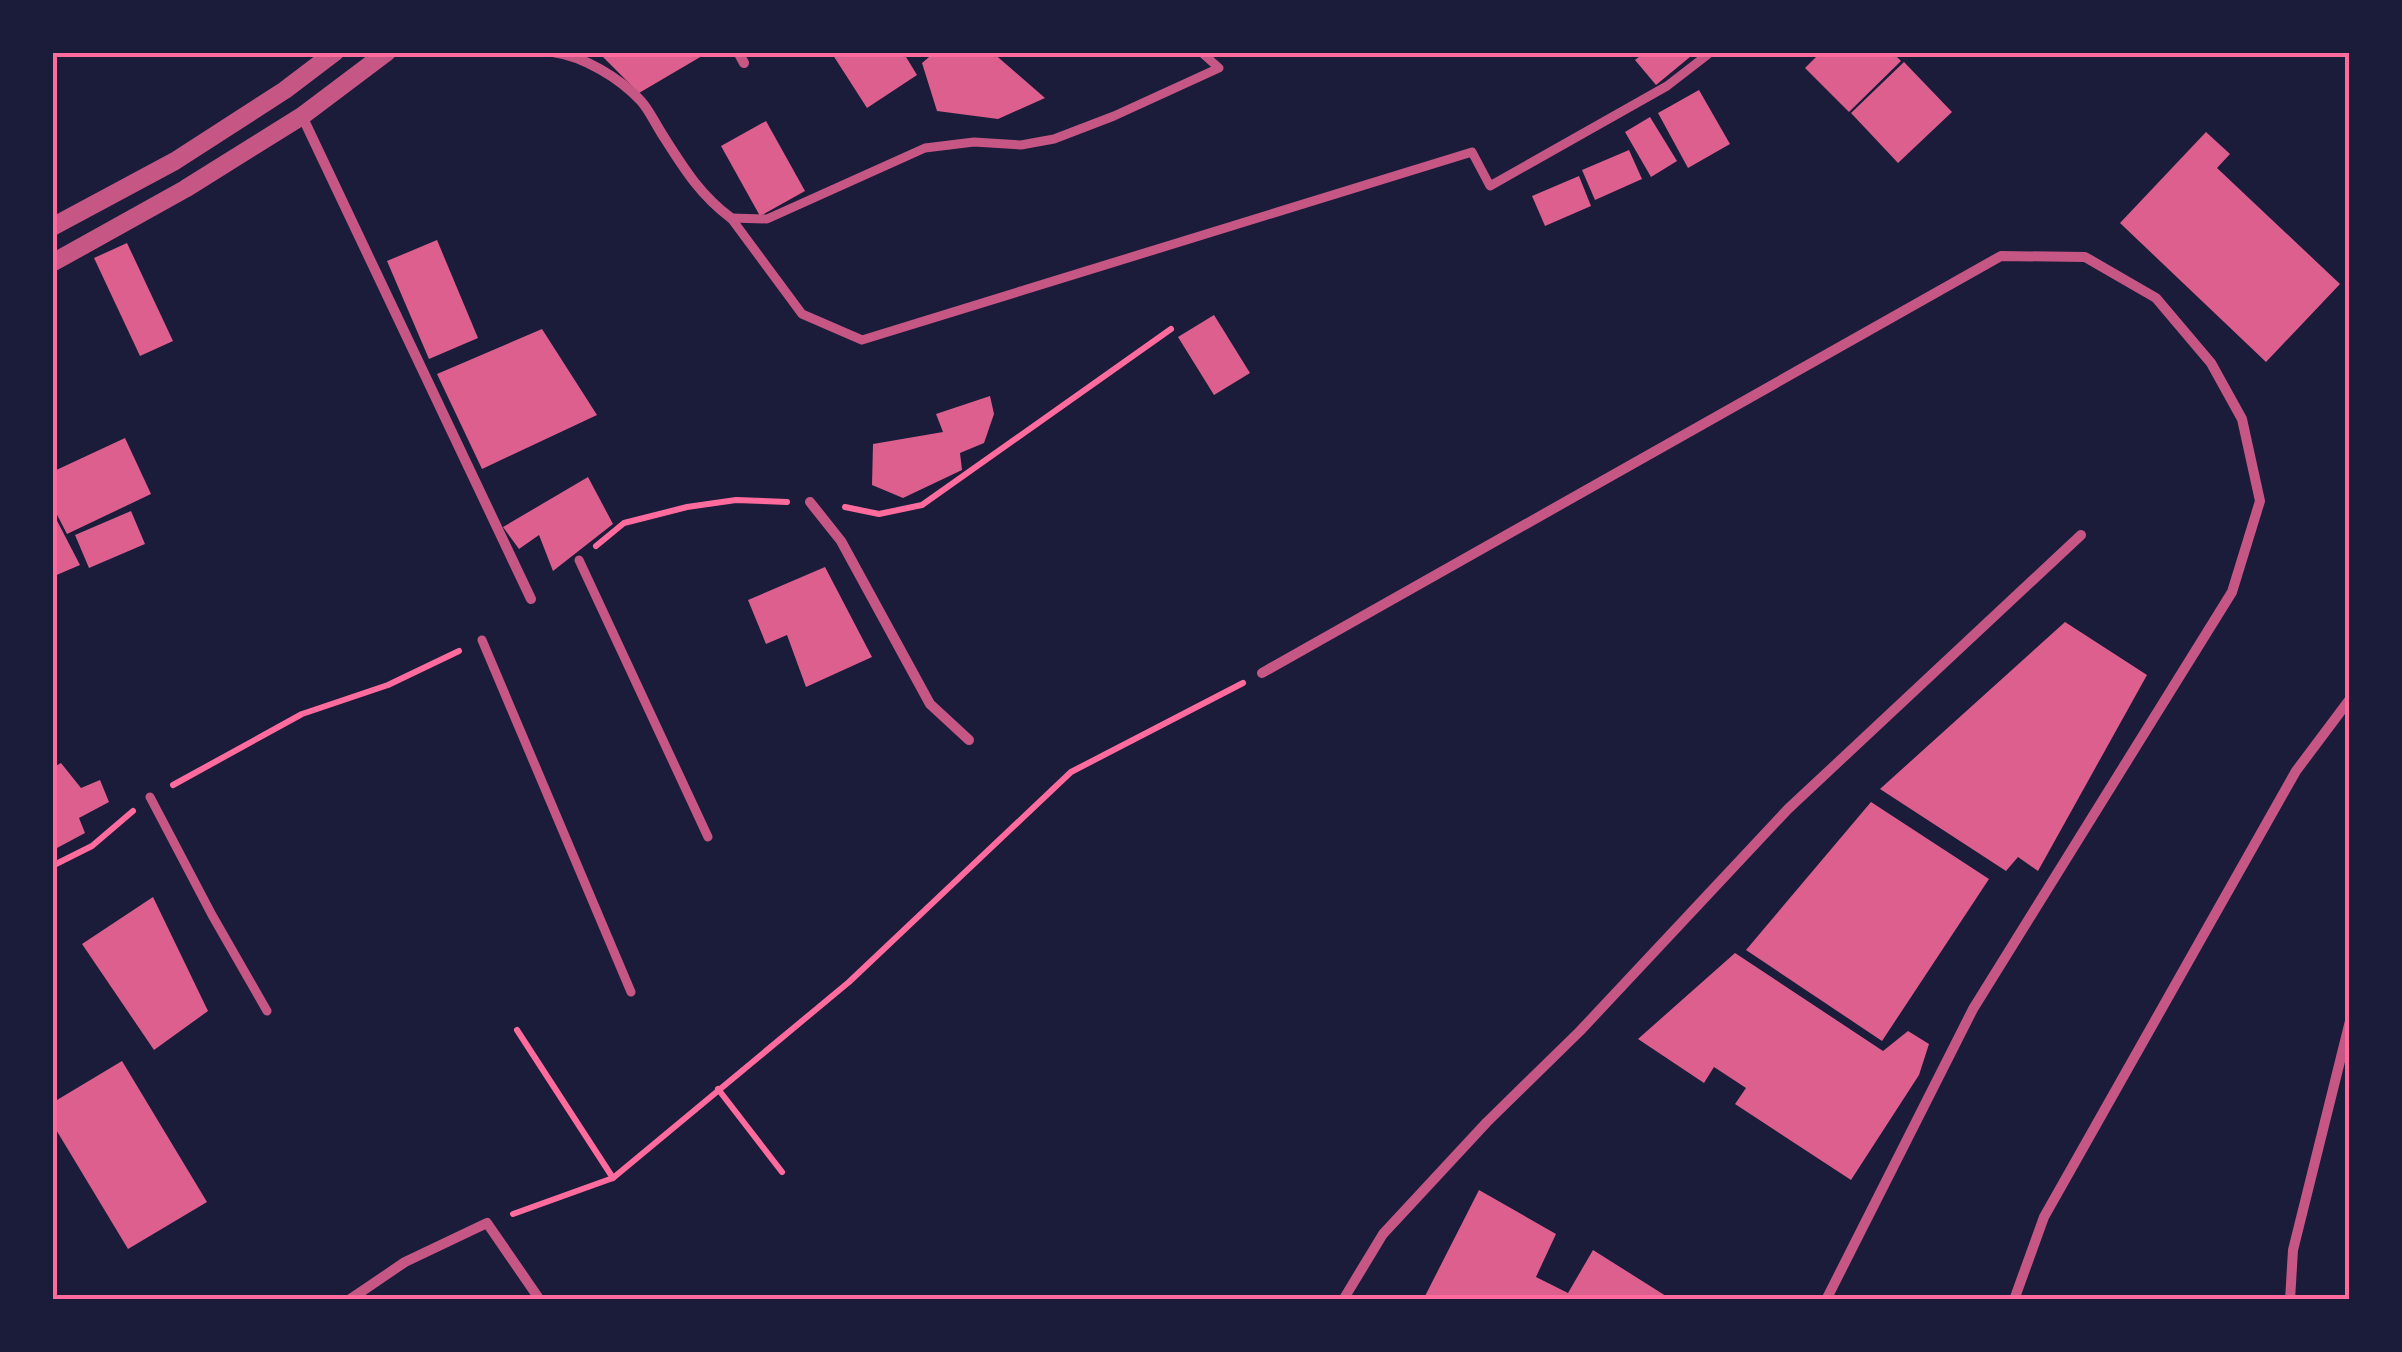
<svg xmlns="http://www.w3.org/2000/svg" width="2402" height="1352" viewBox="0 0 2402 1352" font-family="'Work Sans',sans-serif">
<rect width="100%" height="100%" fill="#1b1b3a"/>
<!-- building -->
<g fill="#dd5f8e">
<path d="M 598,52 L 698,52 L 702,56 L 639,93 Z"/>
<path d="M 831,52 L 903,52 L 917,75 L 867,108 Z"/>
<path d="M 935,52 L 992,52 L 1045,98 L 998,119 L 937,111 L 922,63 Z"/>
<path d="M 1645,52 L 1696,52 L 1656,85 L 1635,60 Z"/>
<path d="M 1821,52 L 1892,52 L 1901,61 L 1849,112 L 1805,68 Z"/>
<path d="M 1904,62 L 1952,112 L 1898,163 L 1851,113 Z"/>
<path d="M 1699,90 L 1730,144 L 1688,168 L 1658,113 Z"/>
<path d="M 1650,117 L 1677,161 L 1651,177 L 1625,132 Z"/>
<path d="M 766,121 L 805,191 L 760,216 L 721,146 Z"/>
<path d="M 2206,132 L 2230,154 L 2217,168 L 2340,284 L 2266,362 L 2120,223 Z"/>
<path d="M 1629,150 L 1642,179 L 1595,200 L 1582,170 Z"/>
<path d="M 1579,176 L 1591,206 L 1545,226 L 1532,196 Z"/>
<path d="M 437,240 L 478,338 L 429,359 L 387,261 Z"/>
<path d="M 127,243 L 173,341 L 140,356 L 94,258 Z"/>
<path d="M 1214,315 L 1250,373 L 1214,395 L 1178,337 Z"/>
<path d="M 542,329 L 597,415 L 482,469 L 437,374 Z"/>
<path d="M 990,396 L 994,414 L 984,443 L 960,453 L 962,470 L 903,498 L 872,485 L 873,444 L 943,432 L 936,414 Z"/>
<path d="M 125,438 L 151,494 L 67,534 L 52,505 L 52,472 Z"/>
<path d="M 588,477 L 613,524 L 553,571 L 539,535 L 519,549 L 503,527 Z"/>
<path d="M 52,511 L 80,565 L 52,577 Z"/>
<path d="M 131,511 L 145,544 L 89,568 L 75,535 Z"/>
<path d="M 825,567 L 872,657 L 806,687 L 787,635 L 766,644 L 748,600 Z"/>
<path d="M 2065,622 L 2147,675 L 2038,871 L 2018,857 L 2006,871 L 1880,789 Z"/>
<path d="M 61,763 L 81,788 L 100,780 L 109,802 L 79,818 L 85,833 L 57,848 L 52,840 L 52,768 Z"/>
<path d="M 1871,802 L 1989,879 L 1882,1041 L 1746,950 Z"/>
<path d="M 153,897 L 208,1011 L 154,1050 L 82,944 Z"/>
<path d="M 1735,953 L 1883,1051 L 1908,1031 L 1929,1044 L 1919,1075 L 1851,1180 L 1735,1104 L 1746,1088 L 1714,1067 L 1704,1083 L 1638,1039 Z"/>
<path d="M 122,1061 L 207,1202 L 128,1249 L 52,1123 L 52,1103 Z"/>
<path d="M 1479,1190 L 1556,1234 L 1536,1277 L 1568,1293 L 1593,1250 L 1666,1296 L 1664,1300 L 1423,1300 Z"/>
</g>
<g fill="none" stroke-linecap="round" stroke-linejoin="round">
<!-- path -->
<g stroke="#ff6b9d" stroke-width="6">
<path d="M 845,507 L 879,514 L 922,505 L 1171,329"/>
<path d="M 596,546 L 624,523 L 687,507 L 736,500 L 787,502"/>
<path d="M 173,785 L 302,714 L 388,685 L 459,651"/>
<path d="M 52,866 L 92,846 L 133,811"/>
<path d="M 517,1030 L 613,1178"/>
<path d="M 718,1089 L 782,1172"/>
<path d="M 513,1214 L 613,1178 L 849,982 L 1071,772 L 1243,683"/>
</g>
<!-- pedestrian -->
<g stroke="#c65784" stroke-width="9">
<path d="M 731,218 L 802,314 L 862,340 L 1472,152 L 1490,186 L 1667,86 L 1711,52"/>
<path d="M 731,218 L 767,219 L 925,148 L 974,142 L 1021,145 L 1054,139 L 1114,116 L 1219,68 L 1201,52"/>
<path d="M 579,560 L 708,837"/>
<path d="M 482,640 L 631,992"/>
<path d="M 150,797 L 212,915 L 267,1011"/>
</g>
<!-- minor -->
<g stroke="#c65784" stroke-width="10">
<path d="M 553,52 C 583,56 620,78 641,101 C 649,110 655,123 662,134 C 683,167 699,194 731,218"/>
<path d="M 738,52 L 744,63"/>
<path d="M 302,116 L 531,599"/>
<path d="M 810,502 L 841,541 L 930,704 L 969,740"/>
<path d="M 1262,673 L 2001,256 L 2085,257 L 2156,298 L 2211,363 L 2242,419 L 2260,501 L 2232,592 L 1973,1009 L 1826,1300"/>
<path d="M 349,1300 L 405,1262 L 487,1223 L 540,1300"/>
<path d="M 1343,1300 L 1383,1234 L 1487,1122 L 1580,1031 L 1788,809 L 2081,535"/>
<path d="M 2014,1300 L 2044,1217 L 2296,771 L 2350,699"/>
<path d="M 2290,1300 L 2293,1250 L 2350,1021"/>
</g>
<!-- tertiary -->
<g stroke="#c65784" stroke-width="18">
<path d="M 52,227 L 175,161 L 285,90 L 335,52"/>
<path d="M 52,263 L 185,189 L 302,116 L 387,52"/>
</g>
</g>
<!-- border -->
<rect width="2402" height="1352" fill="none" stroke="#1b1b3a" stroke-width="110"/>
<rect x="55" y="55" width="2292" height="1242" fill="none" stroke="#ff6b9d" stroke-width="4"/>
</svg>
